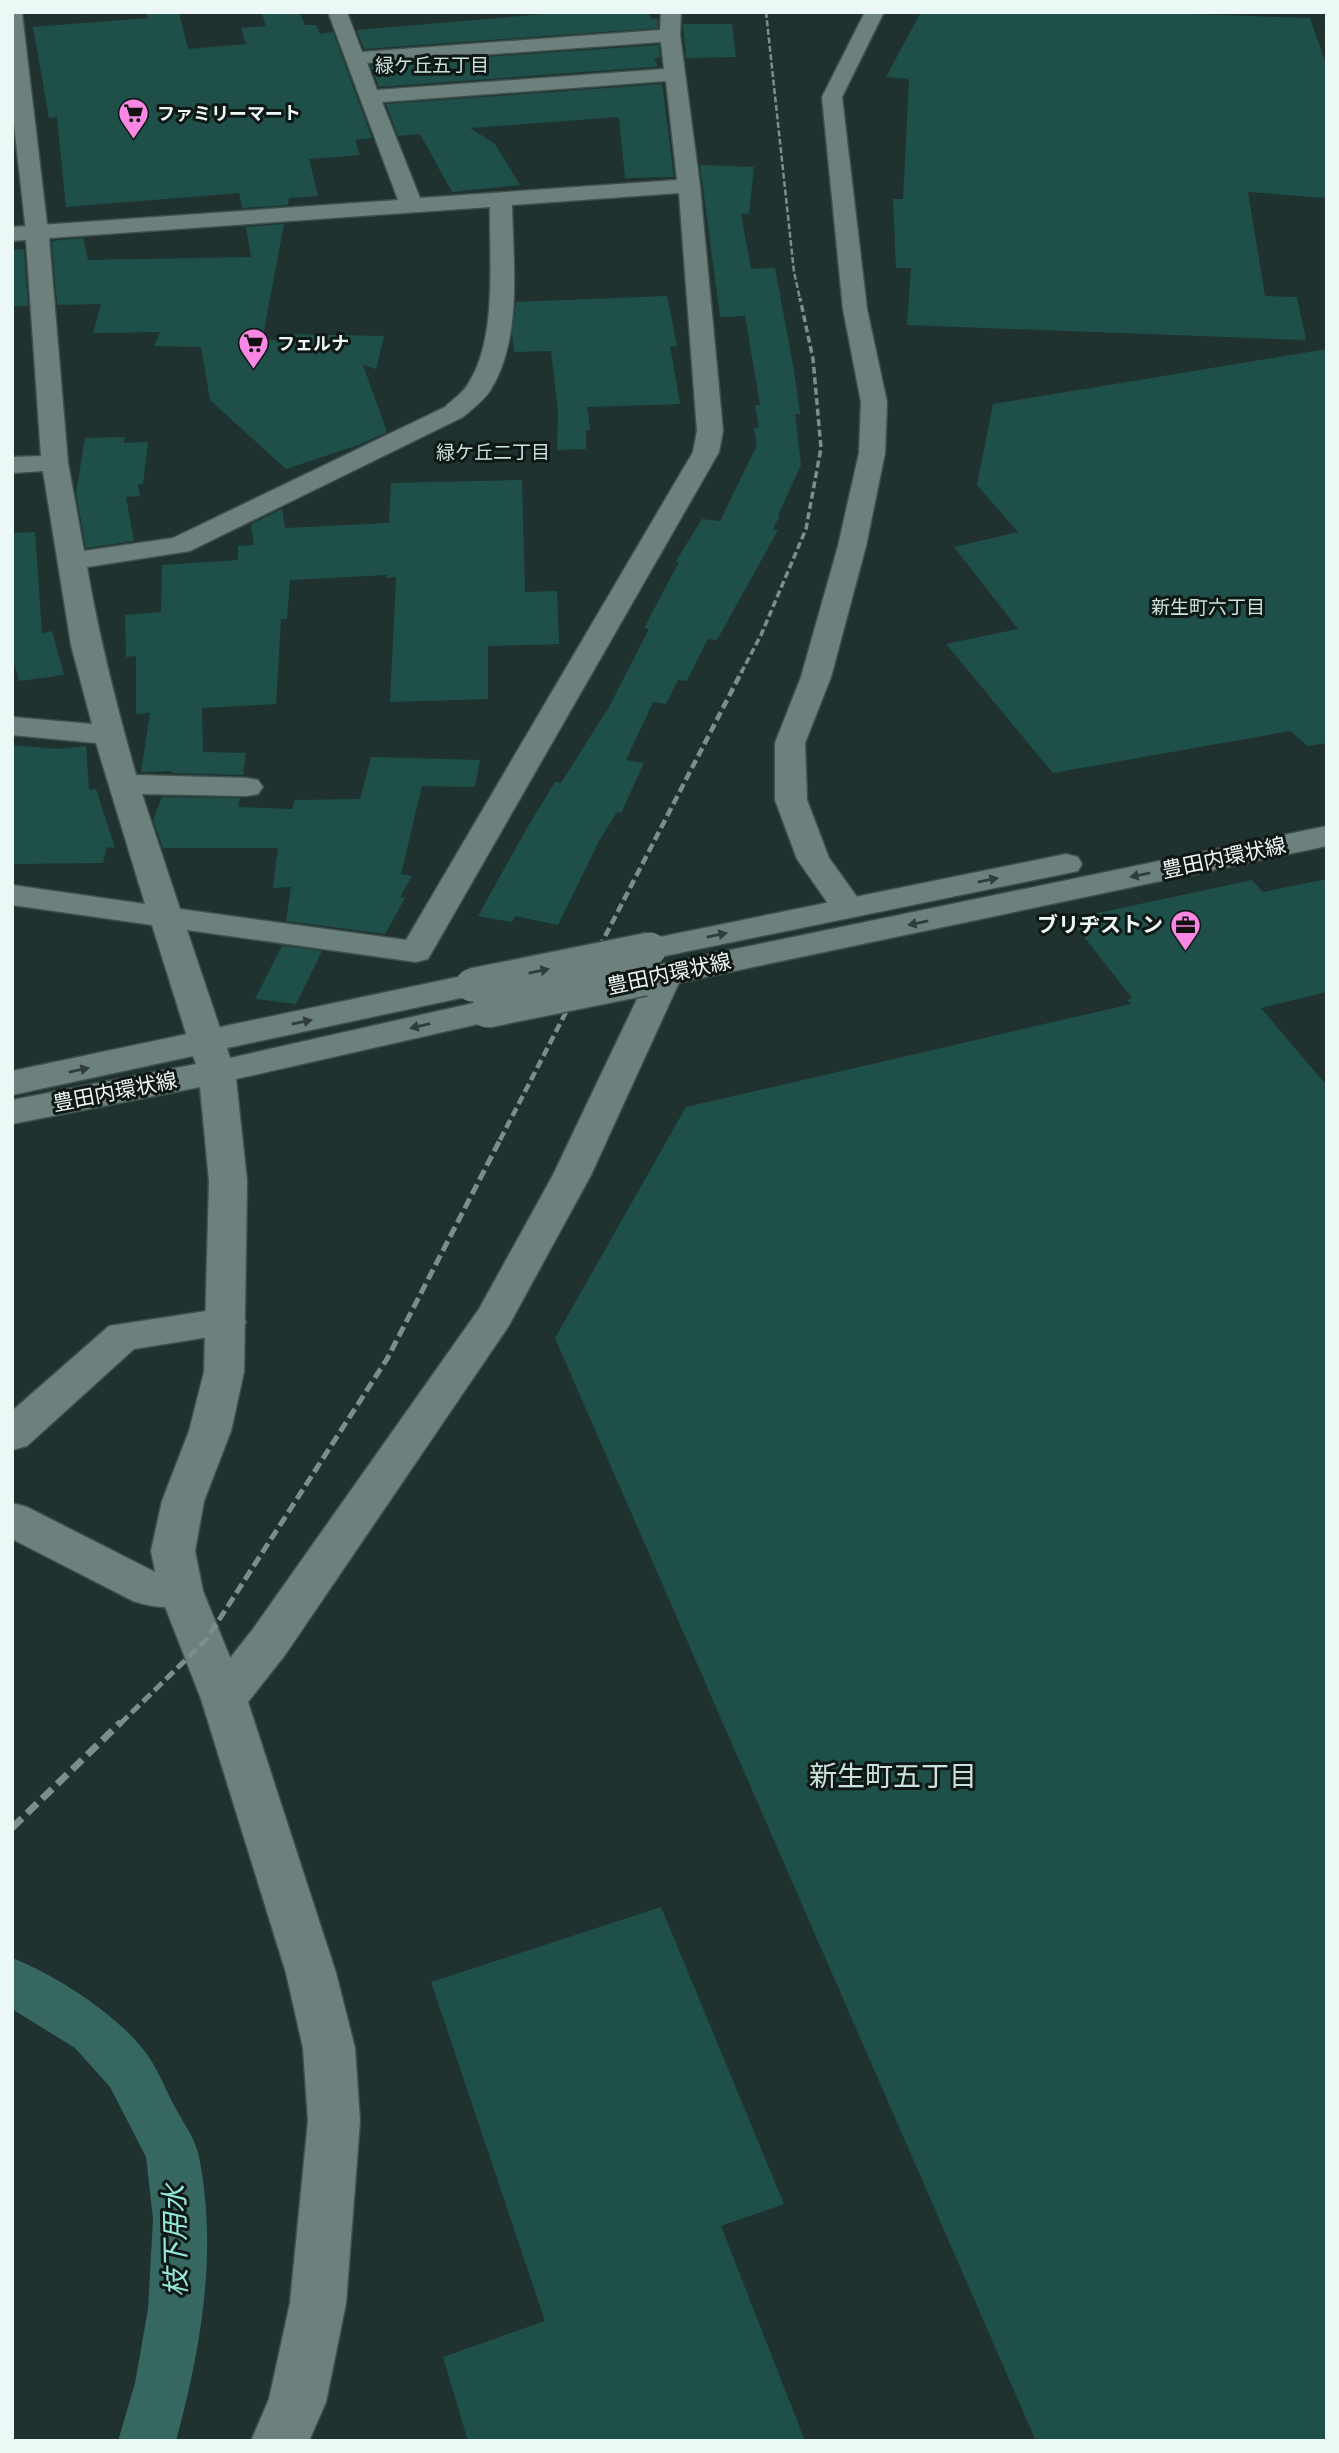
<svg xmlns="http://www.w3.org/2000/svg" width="1339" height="2453" viewBox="0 0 1339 2453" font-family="'Noto Sans','Noto Sans JP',sans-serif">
<rect width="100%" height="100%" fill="#1f322f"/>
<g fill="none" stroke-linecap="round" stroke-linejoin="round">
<!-- canal -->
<path fill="#366760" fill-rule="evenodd" d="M 12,1958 C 56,1975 118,2015 146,2053 C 158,2069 166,2091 176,2109 C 184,2124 196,2140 199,2157 C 218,2251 201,2349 176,2441 L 118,2441 L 135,2383 L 148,2309 L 153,2219 L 146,2157 L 110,2087 L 75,2048 L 12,2009 Z"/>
</g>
<!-- building -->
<g fill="#1e5049">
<path d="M 146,12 L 179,12 L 188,49 L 246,44 L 241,28 L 266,26 L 261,12 L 299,12 L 305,25 L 316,25 L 320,34 L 333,32 L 372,138 L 355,140 L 360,155 L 309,159 L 318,196 L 289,198 L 288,205 L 242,208 L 239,193 L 66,207 L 57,117 L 49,118 L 33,27 L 148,18 Z"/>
<path d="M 567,12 L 647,12 L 652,19 L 658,19 L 658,28 L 364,49 L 357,30 Z"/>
<path d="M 921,12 L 1132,12 L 1310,18 L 1327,67 L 1327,198 L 1248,192 L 1265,296 L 1297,297 L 1306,340 L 907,325 L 911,268 L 896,268 L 893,199 L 903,199 L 909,79 L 886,77 Z"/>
<path d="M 683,24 L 732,24 L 736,57 L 686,58 Z"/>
<path d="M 659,45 L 660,58 L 654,58 L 658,66 L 652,67 L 379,87 L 371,65 Z"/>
<path d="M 662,84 L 674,177 L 625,178 L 619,117 L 470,128 L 495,144 L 520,185 L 452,192 L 420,134 L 398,136 L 386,104 Z"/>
<path d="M 700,165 L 754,167 L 749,214 L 741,214 L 751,269 L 775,268 L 794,370 L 800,414 L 795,414 L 801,465 L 778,515 L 780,515 L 773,529 L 778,530 L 717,640 L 708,639 L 687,681 L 678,680 L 666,704 L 653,702 L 626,760 L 644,763 L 621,813 L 617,812 L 600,839 L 558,925 L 515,916 L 512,922 L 478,916 L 527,828 L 555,782 L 561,783 L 609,707 L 649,629 L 644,628 L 679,562 L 676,561 L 702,519 L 720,521 L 757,445 L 754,428 L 759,428 L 755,405 L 760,405 L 745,316 L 720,317 Z"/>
<path d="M 284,224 L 262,341 L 288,339 L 288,334 L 384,336 L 376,369 L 363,365 L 387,432 L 361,444 L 286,469 L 210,400 L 201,347 L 154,346 L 160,332 L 93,333 L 101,304 L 57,305 L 52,245 L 52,241 L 83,238 L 88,260 L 251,257 L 246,227 Z"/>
<path d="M 24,249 L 28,306 L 12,306 L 12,250 Z"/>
<path d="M 667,296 L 677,346 L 670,346 L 680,404 L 587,407 L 590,430 L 586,430 L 586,449 L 557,450 L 558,411 L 551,351 L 514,352 L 512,335 L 516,302 Z"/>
<path d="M 1327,349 L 1327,743 L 1308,746 L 1290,731 L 1053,773 L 946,644 L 1018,629 L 954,547 L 1018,532 L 977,485 L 993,404 Z"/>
<path d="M 125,437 L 124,443 L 148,442 L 143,484 L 138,484 L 140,496 L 126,497 L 134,541 L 86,548 L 76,493 L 85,438 Z"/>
<path d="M 522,480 L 525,592 L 557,591 L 559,644 L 488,646 L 488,699 L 390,702 L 396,577 L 386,578 L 387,575 L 290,580 L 287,619 L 281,619 L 276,704 L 202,708 L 203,752 L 246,753 L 243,775 L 171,773 L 172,771 L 141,772 L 150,713 L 136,714 L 136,656 L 126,657 L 125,615 L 161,612 L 162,565 L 238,560 L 238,546 L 254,545 L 251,524 L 282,509 L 285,528 L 389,523 L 391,483 Z"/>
<path d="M 35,532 L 42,633 L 52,631 L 64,675 L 19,681 L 12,654 L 12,533 Z"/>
<path d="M 12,745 L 58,749 L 86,746 L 89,790 L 96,789 L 115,848 L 107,847 L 103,863 L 12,864 Z"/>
<path d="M 371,757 L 480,760 L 475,787 L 422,786 L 401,874 L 412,876 L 400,897 L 405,898 L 385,934 L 286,921 L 291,887 L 273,888 L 278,848 L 163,848 L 153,820 L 162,797 L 240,798 L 238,807 L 292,809 L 295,800 L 360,799 Z"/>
<path d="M 1327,879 L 1327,992 L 1261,1008 L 1327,1086 L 1327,2441 L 1036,2441 L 555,1338 L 686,1107 L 1131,1004 L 1127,1000 L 1132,998 L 1070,919 L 1252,880 L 1263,892 Z"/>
<path d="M 282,946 L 322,951 L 296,1004 L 255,999 Z"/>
<path d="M 661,1907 L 784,2204 L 721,2226 L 805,2441 L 468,2441 L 443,2357 L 545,2321 L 431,1982 Z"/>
</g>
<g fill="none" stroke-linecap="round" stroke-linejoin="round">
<defs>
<g id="minor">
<path d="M 328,12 L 347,12 L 362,52 L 660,30 L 661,12 L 681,12 L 680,35 L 700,186 L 723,431 L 719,452 L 428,959 L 416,962 L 187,930 L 225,1043 L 220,1051 L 207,1054 L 194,1051 L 189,1043 L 152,925 L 12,905 L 12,885 L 145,904 L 96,743 L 12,735 L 12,717 L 92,724 L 71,645 L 43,471 L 12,473 L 12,457 L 41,456 L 26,240 L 12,241 L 12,227 L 398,200 ZM 661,42 L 664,69 L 377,90 L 367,63 ZM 666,81 L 677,180 L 420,198 L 382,102 ZM 679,193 L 697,431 L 693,452 L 406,940 L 180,909 L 142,794 L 247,796 L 258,794 L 263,787 L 258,780 L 247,778 L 136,775 C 117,707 99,638 87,567 L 190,551 L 463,417 C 472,409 483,401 490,391 C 523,338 513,264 512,205 ZM 490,207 C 489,259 498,338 468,384 C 463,393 453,399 445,407 L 173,538 L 84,551 L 68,463 L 49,238 Z"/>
<path d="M 865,12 L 884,12 L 842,97 L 867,309 L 887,402 L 885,453 L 866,546 L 831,677 L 805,743 L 807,800 L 829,858 L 865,908 L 860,915 L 848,918 L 836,915 L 797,859 L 775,800 L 775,743 L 801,677 L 838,546 L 859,453 L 861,402 L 843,309 L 822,97 Z"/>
<path d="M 666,963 L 678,967 L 683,974 L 591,1175 L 508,1327 L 285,1655 L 240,1712 L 224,1718 L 208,1712 L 201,1699 L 208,1686 L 253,1629 L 479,1309 L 553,1175 L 649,974 L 654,967 Z"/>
<path d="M 226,1308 L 240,1312 L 246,1322 L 240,1332 L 134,1349 L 27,1446 L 12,1450 L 12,1411 L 109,1326 Z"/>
<path d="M 12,1503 L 27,1507 L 155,1572 L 181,1574 L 197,1579 L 203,1591 L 197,1603 C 175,1610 155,1608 133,1601 L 12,1539 Z"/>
</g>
<g id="tertiary">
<path d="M 12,12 L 22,13 L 48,232 L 45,237 L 29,237 L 26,232 L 12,106 Z"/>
<path d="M 1327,826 L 1327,846 L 644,990 L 632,986 L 627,979 L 632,972 L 644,968 Z"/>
<path d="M 1066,854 L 1078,857 L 1082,864 L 1078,871 L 650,959 L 638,956 L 633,949 L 638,942 L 650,939 Z"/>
<path d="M 472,974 L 484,977 L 489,985 L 484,993 L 227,1048 L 230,1058 L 487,1000 L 499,1003 L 505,1011 L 499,1019 L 487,1022 L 236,1079 L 247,1181 L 244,1372 L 231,1431 L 204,1501 L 195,1551 L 203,1591 L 247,1699 L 336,1973 L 355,2048 L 360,2121 L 346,2303 L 326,2402 L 309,2441 L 251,2441 L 269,2399 L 290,2303 L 308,2121 L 303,2048 L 286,1973 L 201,1699 L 159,1591 L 151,1551 L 162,1501 L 189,1431 L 204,1372 L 209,1181 L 200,1087 L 12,1124 L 12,1100 L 196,1064 L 193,1056 L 12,1095 L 12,1071 Z"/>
</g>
</defs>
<!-- minor casing -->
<use href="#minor" stroke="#3f4f4c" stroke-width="3"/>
<!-- tertiary casing -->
<use href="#tertiary" stroke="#3f4f4c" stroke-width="3"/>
<!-- minor -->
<use href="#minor" fill="#6c817d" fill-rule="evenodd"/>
<!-- tertiary -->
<use href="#tertiary" fill="#6c817d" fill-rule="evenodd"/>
<!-- rail-far4 -->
<path stroke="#7e8d8a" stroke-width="2.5" stroke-dasharray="6 2.5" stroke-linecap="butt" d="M 766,12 L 794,272 L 800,299"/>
<!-- rail-far3 -->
<path stroke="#7e8d8a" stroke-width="3.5" stroke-dasharray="7 3.5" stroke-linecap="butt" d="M 741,673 L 761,635 L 806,529 L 821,448 L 813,359 L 800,298"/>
<!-- rail-far2 -->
<path stroke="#7e8d8a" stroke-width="4.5" stroke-dasharray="9 4.5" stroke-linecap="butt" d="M 500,1140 L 742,671"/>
<!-- rail-far1 -->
<path stroke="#7e8d8a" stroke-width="5" stroke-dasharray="11 5" stroke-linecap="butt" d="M 120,1724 L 206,1640 L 387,1359 L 501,1138"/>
<!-- rail -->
<path stroke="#7e8d8a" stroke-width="7" stroke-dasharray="14 7" stroke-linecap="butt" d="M 12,1828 L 121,1722"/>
<defs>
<g id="tertiary-bridge">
<path d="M 472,985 L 650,949"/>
<path d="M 487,1011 L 644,979"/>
</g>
</defs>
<!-- tertiary-bridge casing -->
<use href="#tertiary-bridge" stroke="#3f4f4c" stroke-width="36" stroke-linecap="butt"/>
<!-- tertiary-bridge -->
<use href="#tertiary-bridge" stroke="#6c817d" stroke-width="33"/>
</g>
<!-- one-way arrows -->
<defs><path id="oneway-solid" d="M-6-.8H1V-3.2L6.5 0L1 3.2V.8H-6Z" transform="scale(1.75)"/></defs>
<g fill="#303d3a">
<use href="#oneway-solid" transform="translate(1140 875) rotate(168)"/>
<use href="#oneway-solid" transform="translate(988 880) rotate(-12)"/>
<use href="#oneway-solid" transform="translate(918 923) rotate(168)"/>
<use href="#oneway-solid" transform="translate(717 935) rotate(-12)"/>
<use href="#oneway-solid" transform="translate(539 971) rotate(-11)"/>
<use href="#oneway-solid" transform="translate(302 1022) rotate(-12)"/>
<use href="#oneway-solid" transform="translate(420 1026) rotate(167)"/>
<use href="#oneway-solid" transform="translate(79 1070) rotate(-12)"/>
</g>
<!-- icons -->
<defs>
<symbol id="supermarket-pin" viewBox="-11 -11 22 30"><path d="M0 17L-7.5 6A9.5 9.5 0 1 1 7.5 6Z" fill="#fb87e5" stroke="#101816"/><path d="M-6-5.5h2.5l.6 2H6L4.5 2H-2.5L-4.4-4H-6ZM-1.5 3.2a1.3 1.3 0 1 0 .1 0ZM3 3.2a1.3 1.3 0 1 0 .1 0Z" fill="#111"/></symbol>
<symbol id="office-pin" viewBox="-11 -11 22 30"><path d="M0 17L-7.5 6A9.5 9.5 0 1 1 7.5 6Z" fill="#fb87e5" stroke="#101816"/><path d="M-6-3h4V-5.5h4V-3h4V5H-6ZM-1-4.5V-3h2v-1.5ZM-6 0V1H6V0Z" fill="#111"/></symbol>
</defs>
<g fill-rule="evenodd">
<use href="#supermarket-pin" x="116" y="96" width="35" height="47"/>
<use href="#supermarket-pin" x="236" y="326" width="35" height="47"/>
<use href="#office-pin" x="1168" y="908" width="35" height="47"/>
</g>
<g text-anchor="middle" stroke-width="6" stroke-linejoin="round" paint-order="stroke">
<!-- far-poi labels -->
<g font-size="18" font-weight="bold" fill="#ecf8f5" stroke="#101816" text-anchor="start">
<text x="157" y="120">ファミリーマート</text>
<text x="277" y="350">フェルナ</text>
</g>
<!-- far-neighbourhood labels -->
<g font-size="19" fill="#cae1dd" stroke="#101816">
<text x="432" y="72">緑ケ丘五丁目</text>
<text x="493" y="459">緑ケ丘二丁目</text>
<text x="1208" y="614">新生町六丁目</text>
</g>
<!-- street labels -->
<g font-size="21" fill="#ecf8f5" stroke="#101816">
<text transform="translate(1224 858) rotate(-12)" y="7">豊田内環状線</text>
<text transform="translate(669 974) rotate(-12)" y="7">豊田内環状線</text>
<text transform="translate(115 1092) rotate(-11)" y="7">豊田内環状線</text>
</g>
<!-- poi labels -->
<g font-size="21" font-weight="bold" fill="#ecf8f5" stroke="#101816" text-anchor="end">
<text x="1163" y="932">ブリヂストン</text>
</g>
<!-- near-neighbourhood labels -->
<g font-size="28" fill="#cae1dd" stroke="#101816">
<text x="893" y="1786">新生町五丁目</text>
</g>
<!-- near-water labels -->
<g font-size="28" font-style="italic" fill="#94e8dc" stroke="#101816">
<text transform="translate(175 2241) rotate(-91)" y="10">枝下用水</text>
</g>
</g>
<!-- border -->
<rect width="1339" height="2453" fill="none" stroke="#ecf8f5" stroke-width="28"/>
</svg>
